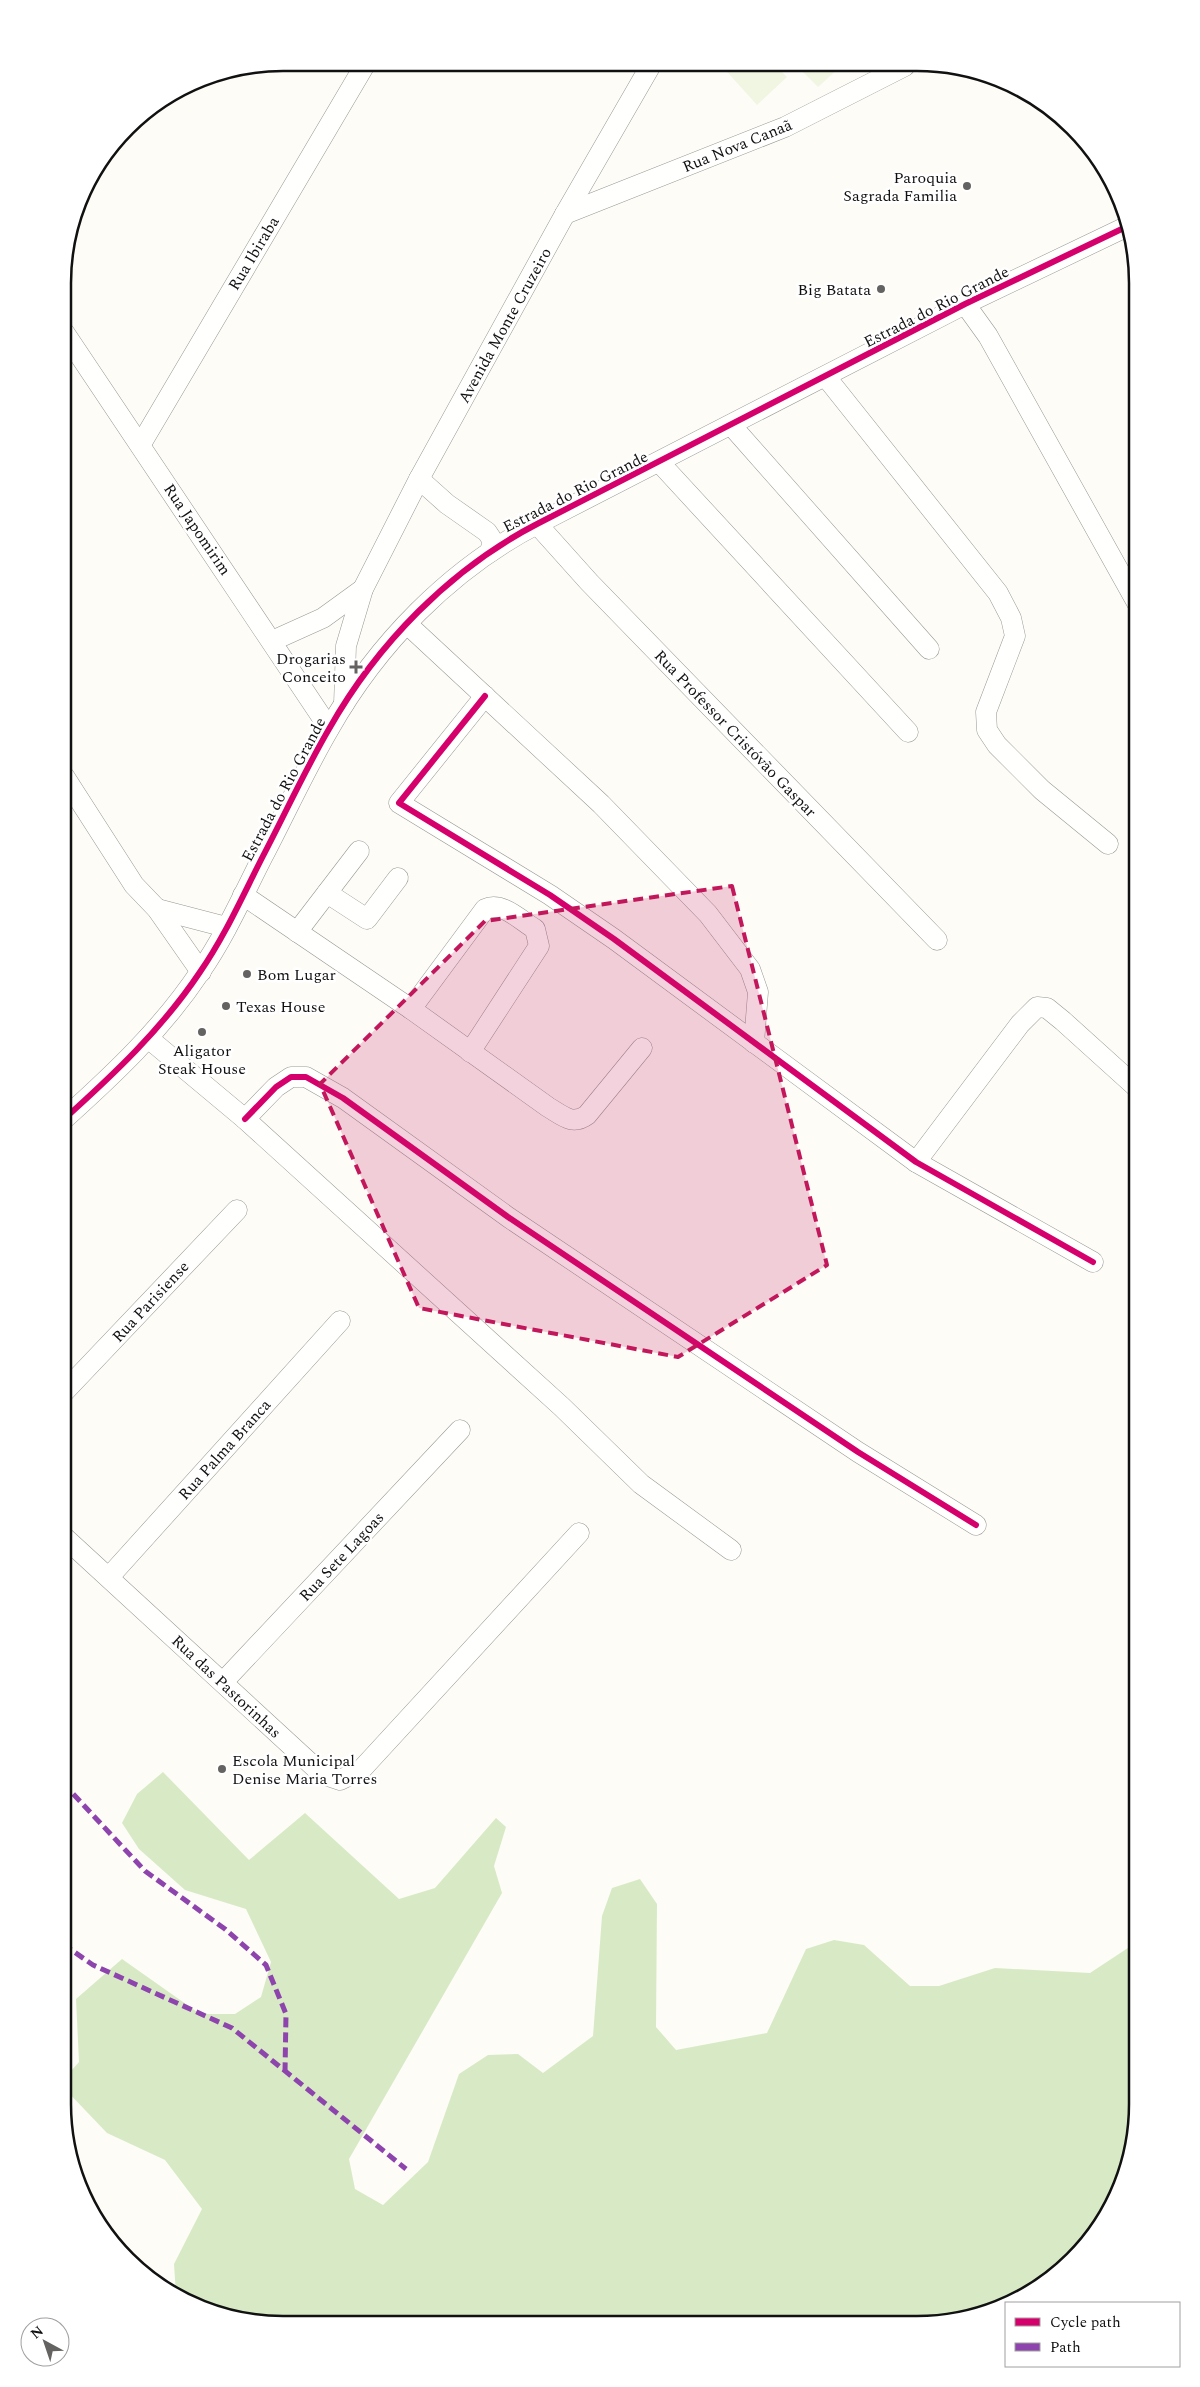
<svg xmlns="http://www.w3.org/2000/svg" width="1200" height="2387" viewBox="0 0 1200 2387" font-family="Spectral,serif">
<rect width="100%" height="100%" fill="#fdfcf7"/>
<!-- forest -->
<path fill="#d8eac5" d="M 163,1772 L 249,1860 L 305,1813 L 399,1899 L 435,1888 L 496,1818 L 506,1827 L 494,1866 L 502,1893 L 349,2159 L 355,2189 L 383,2205 L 428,2162 L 459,2074 L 488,2055 L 518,2054 L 543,2073 L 593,2036 L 602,1916 L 612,1888 L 640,1879 L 657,1904 L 656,2027 L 676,2050 L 767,2033 L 806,1949 L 834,1940 L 864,1945 L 910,1986 L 939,1986 L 995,1968 L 1090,1973 L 1137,1942 L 1137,2119 L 1121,2188 L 1092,2239 L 1040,2287 L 988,2313 L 917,2324 L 254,2323 L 186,2302 L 176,2295 L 174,2264 L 202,2209 L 165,2160 L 107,2133 L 63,2087 L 63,2080 L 79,2062 L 76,1999 L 122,1959 L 200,2014 L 235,2014 L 261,1997 L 271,1962 L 246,1909 L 185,1890 L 139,1849 L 122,1823 L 137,1794 Z"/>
<!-- pitch -->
<g fill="#f0f6e1">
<path d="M 721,65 L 776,66 L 787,77 L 757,105 Z"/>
<path d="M 797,66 L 841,66 L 818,87 Z"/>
</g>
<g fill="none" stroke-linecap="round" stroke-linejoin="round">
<defs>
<g id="minor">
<path d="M 565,214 L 785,127 L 905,66"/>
<path d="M 965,304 L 988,336 L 1137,603"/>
<path d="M 64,332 L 329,728"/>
<path d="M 826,377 L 998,593 L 1011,618 L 1015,636 L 986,712 L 987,730 L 997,745 L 1042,790 L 1108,844"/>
<path d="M 731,425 L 929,649"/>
<path d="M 141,444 L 366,63"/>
<path d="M 660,463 L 908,732"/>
<path d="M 419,479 L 447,504 L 487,532 L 493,541 L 490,552"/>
<path d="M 537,524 L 589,582 L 937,940"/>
<path d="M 407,624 L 601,804 L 708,914 L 750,969 L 758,992 L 754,1043"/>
<path d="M 272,641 L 323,618 L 363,589"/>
<path d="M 485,696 L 399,803 L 550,895 L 614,939 L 916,1162 L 1093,1262"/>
<path d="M 344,704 L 346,646 L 363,589 L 419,479 L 565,214 L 651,65"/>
<path d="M 64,776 L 134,885 L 157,909 L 201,972"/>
<path d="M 327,893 L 367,919 L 398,878"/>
<path d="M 243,895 L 411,1009 L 548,1107 C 562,1115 572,1126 587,1115 L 642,1048"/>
<path d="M 157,909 L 226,927"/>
<path d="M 297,932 L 359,851"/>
<path d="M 411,1009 L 485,909 C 502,901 520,920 535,929 L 539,946 L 470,1052"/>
<path d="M 148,1038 L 245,1119 L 562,1407 L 641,1484 L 731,1550"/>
<path d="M 245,1119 L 276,1087 L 291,1077 L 306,1077 L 343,1098 L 508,1217 L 858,1452 L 976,1525"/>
<path d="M 63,1120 C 113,1075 162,1029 200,972 C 225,936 243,895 263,856 C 285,814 305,770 329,729 C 377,644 450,569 537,524 L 965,304 L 1128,226"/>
<path d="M 916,1162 L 1020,1024 L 1037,1007 L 1047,1008 L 1063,1021 L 1135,1086"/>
<path d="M 63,1393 L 237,1210"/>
<path d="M 63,1536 L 322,1774 L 340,1780 L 361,1770 L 579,1533"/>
<path d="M 109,1577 L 340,1321"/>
<path d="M 223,1682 L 460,1430"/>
</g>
</defs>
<!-- minor casing -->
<use href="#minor" stroke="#979795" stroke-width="21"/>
<!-- minor -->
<use href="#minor" stroke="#fffffe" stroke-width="20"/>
<!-- quiet -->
<g stroke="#8e44ad" stroke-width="5" stroke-dasharray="10 5" stroke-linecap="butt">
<path d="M 63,1783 L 145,1871 L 225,1929 L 266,1965 L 286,2014 L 285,2072"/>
<path d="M 63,1944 L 93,1965 L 232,2028 L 406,2169"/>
</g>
<defs>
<g id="cycleway">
<path d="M 485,696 L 399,803 L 550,895 L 614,939 L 916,1162 L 1093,1262"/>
<path d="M 245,1119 L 276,1087 L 291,1077 L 306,1077 L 343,1098 L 508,1217 L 858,1452 L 976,1525"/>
<path d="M 63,1120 C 113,1075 162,1029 200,972 C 225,936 243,895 263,856 C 285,814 305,770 329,729 C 377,644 450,569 537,524 L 965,304 L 1128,226"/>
</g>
</defs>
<!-- cycleway casing -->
<use href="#cycleway" stroke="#fff" stroke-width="9"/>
<!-- cycleway -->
<use href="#cycleway" stroke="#d6006c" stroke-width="6"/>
</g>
<!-- marked area -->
<path fill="#c2185b" fill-opacity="0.2" stroke="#c2185b" stroke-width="4" stroke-dasharray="10 6" stroke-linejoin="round" d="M 732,886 L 827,1265 L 678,1357 L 419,1308 L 320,1084 L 485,921 Z"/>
<!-- markers -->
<g fill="#646362" stroke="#fff" stroke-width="2">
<circle cx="967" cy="186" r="5"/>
<circle cx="881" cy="289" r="5"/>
<path d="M353.5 659.5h5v5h5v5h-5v5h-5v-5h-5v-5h5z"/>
<circle cx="247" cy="974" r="5"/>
<circle cx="226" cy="1006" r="5"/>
<circle cx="202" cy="1032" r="5"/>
<circle cx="222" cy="1769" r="5"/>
</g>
<g text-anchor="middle" stroke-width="5" stroke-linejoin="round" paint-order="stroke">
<!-- street labels -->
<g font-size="16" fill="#111" stroke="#fff">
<text transform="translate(737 145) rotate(-22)" y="6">Rua Nova Canaã</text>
<text transform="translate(253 253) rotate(-59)" y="6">Rua Ibiraba</text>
<text transform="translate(936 306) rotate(-27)" y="6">Estrada do Rio Grande</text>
<text transform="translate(504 325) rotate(-61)" y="6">Avenida Monte Cruzeiro</text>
<text transform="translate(575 491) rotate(-27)" y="6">Estrada do Rio Grande</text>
<text transform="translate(198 529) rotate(56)" y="6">Rua Japomirim</text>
<text transform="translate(736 733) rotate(46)" y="6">Rua Professor Cristóvão Gaspar</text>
<text transform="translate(283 789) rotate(-62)" y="6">Estrada do Rio Grande</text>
<text transform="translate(150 1301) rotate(-47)" y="6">Rua Parisiense</text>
<text transform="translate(224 1449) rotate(-48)" y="6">Rua Palma Branca</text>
<text transform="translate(341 1556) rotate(-47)" y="6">Rua Sete Lagoas</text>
<text transform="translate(227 1686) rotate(43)" y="6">Rua das Pastorinhas</text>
</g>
<!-- poi labels -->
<g font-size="16" fill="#111" stroke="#fff" text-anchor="end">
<text x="957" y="183">Paroquia<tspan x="957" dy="18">Sagrada Familia</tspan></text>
<text x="871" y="295">Big Batata</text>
<text x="346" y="664">Drogarias<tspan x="346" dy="18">Conceito</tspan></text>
<text x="257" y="980" text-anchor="start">Bom Lugar</text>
<text x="236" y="1012" text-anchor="start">Texas House</text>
<text x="202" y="1056" text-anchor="middle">Aligator<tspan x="202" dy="18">Steak House</tspan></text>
<text x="232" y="1766" text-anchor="start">Escola Municipal<tspan x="232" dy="18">Denise Maria Torres</tspan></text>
</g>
</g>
<!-- crop -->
<path d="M0 0H1200V2387H0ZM283 71H917A212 212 0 0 1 1129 283V2104A212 212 0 0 1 917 2316H283A212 212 0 0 1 71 2104V283A212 212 0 0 1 283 71Z" fill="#fff" fill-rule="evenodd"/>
<path fill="none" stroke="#111" stroke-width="2.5" d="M283 71H917A212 212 0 0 1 1129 283V2104A212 212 0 0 1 917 2316H283A212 212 0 0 1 71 2104V283A212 212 0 0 1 283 71Z"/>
<!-- legend -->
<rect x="1005" y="2302" width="175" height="65" fill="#ffffff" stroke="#a0a0a0"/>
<rect x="1015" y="2318" width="25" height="8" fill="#d6006c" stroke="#a0a0a0"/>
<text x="1050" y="2327" font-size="15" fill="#111111">Cycle path</text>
<rect x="1015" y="2343" width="25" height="8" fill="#8e44ad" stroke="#a0a0a0"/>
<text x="1050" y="2352" font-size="15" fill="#111111">Path</text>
<!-- north arrow -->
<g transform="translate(45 2342) rotate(320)"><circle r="24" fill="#ffffff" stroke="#a0a0a0"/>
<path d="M0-4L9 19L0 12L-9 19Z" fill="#646362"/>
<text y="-8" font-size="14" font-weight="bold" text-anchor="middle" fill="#111111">N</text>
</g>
</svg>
